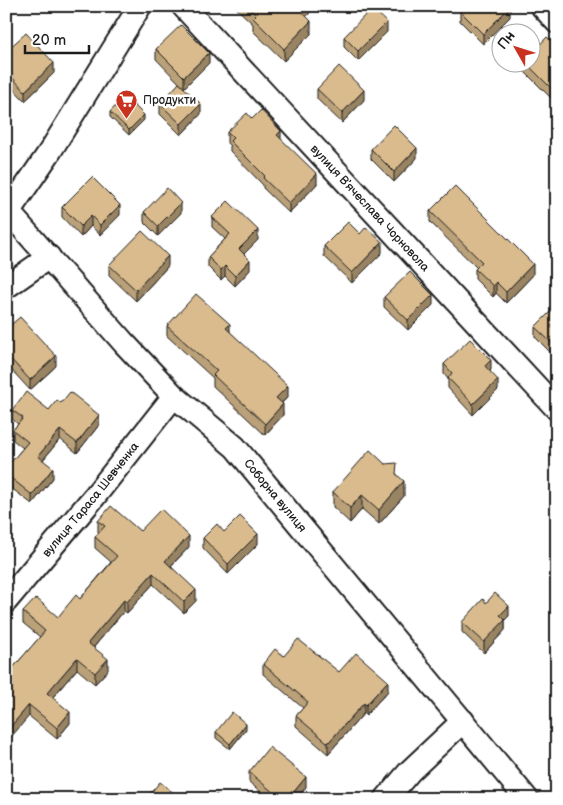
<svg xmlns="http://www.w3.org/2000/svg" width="563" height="805" viewBox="0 0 563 805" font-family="'Balsamiq Sans',sans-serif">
<rect width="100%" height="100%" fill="#fff"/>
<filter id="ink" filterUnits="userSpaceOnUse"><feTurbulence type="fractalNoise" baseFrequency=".02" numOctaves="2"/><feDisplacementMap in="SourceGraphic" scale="10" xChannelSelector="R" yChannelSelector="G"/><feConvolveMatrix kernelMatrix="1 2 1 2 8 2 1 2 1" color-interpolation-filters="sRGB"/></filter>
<g filter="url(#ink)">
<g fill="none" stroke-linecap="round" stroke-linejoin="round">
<defs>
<g id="street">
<path d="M 183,6 L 557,409"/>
<path d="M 542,6 L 557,22"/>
<path id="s1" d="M 6,209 L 124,343 L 174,396 L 235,447 L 527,799"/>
<path d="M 9,211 L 49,153 L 140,6"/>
<path d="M 6,287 L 49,257"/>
<path id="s2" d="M 6,601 L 94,497 L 174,396"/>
<path d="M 386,799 L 410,771 L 463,721"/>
</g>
</defs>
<!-- street casing -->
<use href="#street" stroke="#1c1c1c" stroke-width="26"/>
<!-- street -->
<use href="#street" stroke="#fff" stroke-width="22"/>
</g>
<!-- wall -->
<g fill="#bba179" stroke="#1c1c1c">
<path d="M 234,6 L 309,6 L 309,14 L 306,16 L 311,34 L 284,61 L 253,31 L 253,24 Z"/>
<path d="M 460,11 L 510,17 L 483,44 L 460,21 Z"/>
<path d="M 387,32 L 358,61 L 344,47 L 344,37 Z"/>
<path d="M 557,46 L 557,93 L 551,98 L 524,71 L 524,62 L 530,62 Z"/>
<path d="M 156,49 L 209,63 L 184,88 L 156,59 Z"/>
<path d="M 6,51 L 54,73 L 25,101 L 6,81 Z"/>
<path d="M 317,89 L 364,100 L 342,123 L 317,99 Z"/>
<path d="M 160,104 L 201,114 L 181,135 L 160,114 Z"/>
<path d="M 110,112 L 144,120 L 129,135 L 110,117 Z"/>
<path d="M 252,119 L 281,139 L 317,184 L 289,213 L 263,188 L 263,185 L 230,151 L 230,146 L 227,143 L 227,132 Z"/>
<path d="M 371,149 L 417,158 L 394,182 L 371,159 Z"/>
<path d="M 62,207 L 120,215 L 100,235 L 91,226 L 81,237 L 62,217 Z"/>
<path d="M 430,211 L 533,275 L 506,303 L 496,293 L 493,297 L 475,279 L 475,269 L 477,268 L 430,222 Z"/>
<path d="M 144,212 L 181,213 L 158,236 L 144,222 Z"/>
<path d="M 212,217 L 258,240 L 244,254 L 250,270 L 235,286 L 225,276 L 221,280 L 208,267 L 208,257 L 225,239 L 212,227 Z"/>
<path d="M 360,234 L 382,253 L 352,283 L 324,256 L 324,246 Z"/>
<path d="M 109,265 L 168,266 L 136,301 L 109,275 Z"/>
<path d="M 384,297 L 433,305 L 408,330 L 384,307 Z"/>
<path d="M 557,316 L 557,359 L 535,337 L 535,327 Z"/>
<path d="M 167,326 L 230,332 L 288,397 L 282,403 L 283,415 L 265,435 L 213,386 L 213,378 L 167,336 Z"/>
<path d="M 6,329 L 56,366 L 30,390 L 6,364 Z"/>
<path d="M 444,364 L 491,370 L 490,371 L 498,390 L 473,415 L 448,388 L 448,379 L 444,374 Z"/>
<path d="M 61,403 L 99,425 L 77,453 L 60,439 L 43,460 L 53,478 L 32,504 L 6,484 L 6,468 L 23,448 L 13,440 L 13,430 L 18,424 L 12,419 L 12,410 L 49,410 Z"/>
<path d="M 397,474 L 404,496 L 379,524 L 362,509 L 350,523 L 333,507 L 333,492 Z"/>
<path d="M 98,521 L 140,531 L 189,547 L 171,566 L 196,601 L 184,613 L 153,584 L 127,613 L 124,611 L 94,647 L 108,670 L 95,684 L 77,669 L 53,697 L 70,723 L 57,739 L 29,716 L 11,670 L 40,637 L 23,623 L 23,612 L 58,617 L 80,599 L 111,562 L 95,548 L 95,537 L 99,532 L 98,532 Z"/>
<path d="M 224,532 L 258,544 L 228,574 L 203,548 L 203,538 Z"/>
<path d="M 486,603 L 509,616 L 505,620 L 505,630 L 484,653 L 462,632 L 462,622 Z"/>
<path d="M 284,656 L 339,672 L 388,691 L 366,715 L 364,713 L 328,754 L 296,726 L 296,716 L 303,708 L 263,674 L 263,664 Z"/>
<path d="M 246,729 L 230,749 L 216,738 L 216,732 Z"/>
<path d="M 249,772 L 306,787 L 296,799 L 269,799 L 249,782 Z"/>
</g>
<!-- shaded-wall -->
<g fill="#988363" stroke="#1c1c1c">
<path d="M 304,6 L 309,6 L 309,14 L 300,23 L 300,10 Z"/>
<path d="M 510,7 L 510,17 L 483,44 L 483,34 Z"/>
<path d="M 311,21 L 311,34 L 284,61 L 284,49 Z"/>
<path d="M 387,22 L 387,32 L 358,61 L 358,51 Z"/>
<path d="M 209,53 L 209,63 L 184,88 L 184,77 Z"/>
<path d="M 54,63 L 54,73 L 25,101 L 25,91 Z"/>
<path d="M 557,82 L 557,93 L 551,98 L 551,88 Z"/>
<path d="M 364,90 L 364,100 L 342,123 L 342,113 Z"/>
<path d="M 201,104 L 201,114 L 181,135 L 181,124 Z"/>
<path d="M 144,115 L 144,120 L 129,135 L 129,130 Z"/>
<path d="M 281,131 L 281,141 L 277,135 Z"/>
<path d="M 417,148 L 417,158 L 394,182 L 394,172 Z"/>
<path d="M 317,174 L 317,184 L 289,213 L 289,203 Z"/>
<path d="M 181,203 L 181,213 L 158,236 L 158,226 Z"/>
<path d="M 120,205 L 120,215 L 100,235 L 100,225 Z"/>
<path d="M 91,216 L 91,226 L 81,237 L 81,226 Z"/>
<path d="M 258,230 L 258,240 L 239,259 L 239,249 Z"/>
<path d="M 382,242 L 382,253 L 352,283 L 352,273 Z"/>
<path d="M 168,256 L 168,266 L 136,301 L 136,290 Z"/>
<path d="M 250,260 L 250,270 L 235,286 L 235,276 Z"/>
<path d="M 533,264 L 533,275 L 506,303 L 506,292 Z"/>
<path d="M 225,266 L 225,276 L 221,280 L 221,270 Z"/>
<path d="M 496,282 L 496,293 L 493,297 L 493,286 Z"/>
<path d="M 433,295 L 433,305 L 408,330 L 408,320 Z"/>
<path d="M 230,324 L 230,334 L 226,328 Z"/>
<path d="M 56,356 L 56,366 L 30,390 L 30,380 Z"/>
<path d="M 491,360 L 491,370 L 485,376 L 485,366 Z"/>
<path d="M 498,380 L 498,390 L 473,415 L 473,404 Z"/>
<path d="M 288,386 L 288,397 L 276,408 L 276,398 Z"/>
<path d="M 283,404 L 283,415 L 265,435 L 265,424 Z"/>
<path d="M 99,415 L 99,425 L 77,453 L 77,443 Z"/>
<path d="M 60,430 L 60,439 L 38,466 L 38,456 Z"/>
<path d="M 53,468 L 53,478 L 32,504 L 32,495 Z"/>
<path d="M 404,481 L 404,496 L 379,524 L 379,510 Z"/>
<path d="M 362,495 L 362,509 L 350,523 L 350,508 Z"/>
<path d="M 258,534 L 258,544 L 228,574 L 228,564 Z"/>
<path d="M 189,536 L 189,547 L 165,572 L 165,561 Z"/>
<path d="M 153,573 L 153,584 L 127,613 L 127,602 Z"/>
<path d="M 196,590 L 196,601 L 184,613 L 184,602 Z"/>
<path d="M 124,600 L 124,611 L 88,654 L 88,643 Z"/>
<path d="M 509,606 L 509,616 L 505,620 L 505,630 L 484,653 L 484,642 L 500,615 Z"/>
<path d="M 77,658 L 77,669 L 47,704 L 47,693 Z"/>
<path d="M 108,659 L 108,670 L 95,684 L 95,673 Z"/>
<path d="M 388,681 L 388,691 L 366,715 L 366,705 Z"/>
<path d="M 364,703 L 364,713 L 328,754 L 328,743 Z"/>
<path d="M 29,705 L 29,716 L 6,743 L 6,732 Z"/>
<path d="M 70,712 L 70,723 L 57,739 L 57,728 Z"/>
<path d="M 246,724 L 246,729 L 230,749 L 230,744 Z"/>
<path d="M 306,777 L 306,787 L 296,799 L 288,799 Z"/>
</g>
<!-- building -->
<g fill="#d9bb8d" stroke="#1c1c1c">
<path d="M 247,6 L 304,6 L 300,10 L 311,21 L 284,49 L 253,18 L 256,15 Z"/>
<path d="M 465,6 L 509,6 L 510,7 L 483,34 L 460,11 Z"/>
<path d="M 372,8 L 387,22 L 358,51 L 344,37 Z"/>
<path d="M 181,25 L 209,53 L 184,77 L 156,49 Z"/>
<path d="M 26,33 L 54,63 L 25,91 L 6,71 L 6,51 Z"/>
<path d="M 547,37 L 557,46 L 557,82 L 551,88 L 525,62 L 530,62 L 530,55 Z"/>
<path d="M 339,66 L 364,90 L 342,113 L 317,89 Z"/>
<path d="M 179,83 L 201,104 L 181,124 L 160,104 Z"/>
<path d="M 125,96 L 144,115 L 129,130 L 110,112 Z"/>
<path d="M 261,110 L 281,131 L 277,135 L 317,174 L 289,203 L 263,178 L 265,176 L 230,141 L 233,138 L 227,132 L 247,113 L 252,119 Z"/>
<path d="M 394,125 L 417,148 L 394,172 L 371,149 Z"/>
<path d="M 92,177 L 120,205 L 100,225 L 91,216 L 81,226 L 62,207 Z"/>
<path d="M 455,186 L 533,264 L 506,292 L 496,282 L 493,286 L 475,269 L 482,262 L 430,211 Z"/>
<path d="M 167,188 L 181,203 L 158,226 L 144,212 Z"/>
<path d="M 228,201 L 258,230 L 239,249 L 250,260 L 235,276 L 225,266 L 221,270 L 208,257 L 230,234 L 212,217 Z"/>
<path d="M 348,222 L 360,234 L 366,227 L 382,242 L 352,273 L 324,246 Z"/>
<path d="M 142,231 L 168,256 L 136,290 L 109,265 Z"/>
<path d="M 410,272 L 433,295 L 408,320 L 384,297 Z"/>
<path d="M 196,294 L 230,324 L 226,328 L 288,386 L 276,398 L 283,404 L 265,424 L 213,375 L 217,371 L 167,326 Z"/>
<path d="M 551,311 L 557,316 L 557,348 L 535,327 Z"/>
<path d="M 20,317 L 56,356 L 30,380 L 6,354 L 6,329 Z"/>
<path d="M 470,339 L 491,360 L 485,366 L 498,380 L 473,404 L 448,378 L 452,373 L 444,364 Z"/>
<path d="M 26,392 L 49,410 L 57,400 L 61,403 L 70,392 L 99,415 L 77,443 L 60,430 L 38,456 L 53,468 L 32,495 L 6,474 L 6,468 L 28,442 L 13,430 L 23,418 L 12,410 Z"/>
<path d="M 370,450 L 385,464 L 397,463 L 396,474 L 404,481 L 379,510 L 362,495 L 350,508 L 333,492 Z"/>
<path d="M 111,506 L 140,531 L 161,509 L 189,536 L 165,561 L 196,590 L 184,602 L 153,573 L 127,602 L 124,600 L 88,643 L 108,659 L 95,673 L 77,658 L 47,693 L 70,712 L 57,728 L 29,705 L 6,732 L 6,666 L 11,670 L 45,631 L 23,612 L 36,598 L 58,617 L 76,595 L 80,599 L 117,556 L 95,537 L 105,526 L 98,521 Z"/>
<path d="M 240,516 L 258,534 L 228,564 L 203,538 L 217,524 L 224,532 Z"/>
<path d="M 495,593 L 509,606 L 500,615 L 505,620 L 484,642 L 462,622 L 483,599 L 486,603 Z"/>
<path d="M 298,639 L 339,672 L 356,653 L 388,681 L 366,705 L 364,703 L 328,743 L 296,716 L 308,702 L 263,664 L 275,649 L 284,656 Z"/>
<path d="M 232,712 L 246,724 L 230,744 L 216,732 Z"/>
<path d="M 269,747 L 306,777 L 288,799 L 281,799 L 249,772 Z"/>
<path d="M 160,782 L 181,799 L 152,799 L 148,796 Z"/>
<path d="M 216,794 L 222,799 L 212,799 Z"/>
</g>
</g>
<!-- icons -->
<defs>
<symbol id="supermarket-pin" viewBox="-11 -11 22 30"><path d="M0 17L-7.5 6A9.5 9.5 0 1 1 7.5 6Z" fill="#c8321e" stroke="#fff"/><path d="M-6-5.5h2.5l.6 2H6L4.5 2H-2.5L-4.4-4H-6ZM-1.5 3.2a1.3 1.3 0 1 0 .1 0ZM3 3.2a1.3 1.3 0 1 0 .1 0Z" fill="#fff"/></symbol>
</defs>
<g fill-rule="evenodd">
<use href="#supermarket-pin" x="114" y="88" width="25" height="34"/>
</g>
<g text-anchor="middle" stroke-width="5" stroke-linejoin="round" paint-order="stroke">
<!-- poi labels -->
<g font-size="12" fill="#1c1c1c" stroke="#fff" text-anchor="start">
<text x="143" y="104">Продукти</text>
</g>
<!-- street labels -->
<g font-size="12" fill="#1c1c1c" stroke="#fff">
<text transform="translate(370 208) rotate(47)" y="4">вулиця Вʼячеслава Чорновола</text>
<text dy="4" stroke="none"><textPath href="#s1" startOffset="394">Соборна вулиця</textPath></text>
<text dy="4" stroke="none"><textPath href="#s2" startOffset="132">вулиця Тараса Шевченка</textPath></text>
</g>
</g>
<!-- margin -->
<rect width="563" height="805" fill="none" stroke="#fff" stroke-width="25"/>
<rect x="12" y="12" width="538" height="780" fill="none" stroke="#1c1c1c" stroke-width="2" filter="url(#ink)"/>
<!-- north arrow -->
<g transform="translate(516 48) rotate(309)"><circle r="24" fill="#ffffff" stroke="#a4a4a4"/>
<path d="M0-4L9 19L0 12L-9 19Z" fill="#c8321e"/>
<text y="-8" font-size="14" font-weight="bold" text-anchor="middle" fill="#1c1c1c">Пн</text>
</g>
<!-- scale -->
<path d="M25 45v8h64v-8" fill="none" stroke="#1c1c1c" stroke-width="2.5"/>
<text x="32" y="45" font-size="15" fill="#1c1c1c" stroke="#ffffff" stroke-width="4" paint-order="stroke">20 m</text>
</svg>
